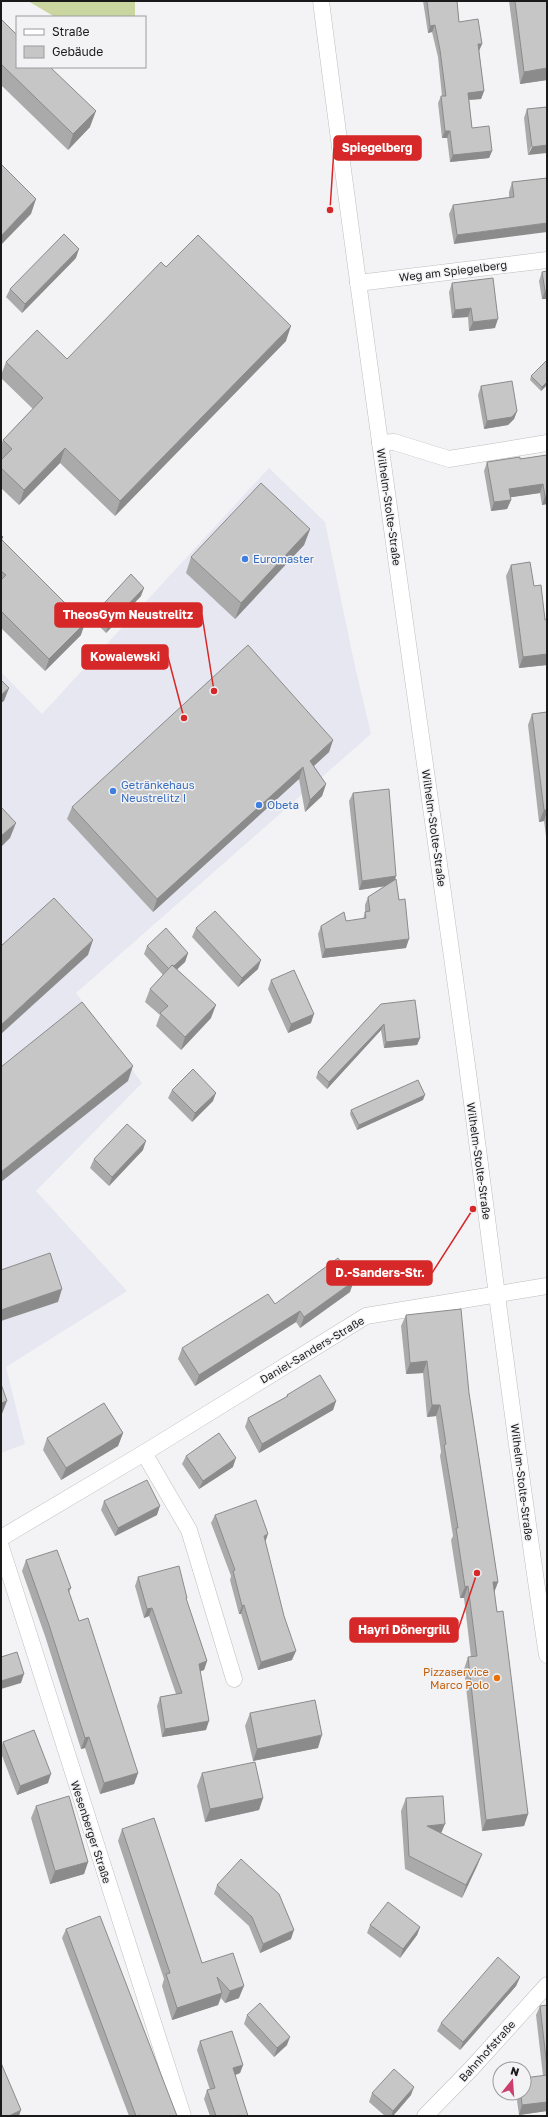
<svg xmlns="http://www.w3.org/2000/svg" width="548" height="2117" viewBox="0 0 548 2117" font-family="'Golos Text',sans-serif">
<rect width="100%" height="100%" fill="#f3f3f5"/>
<!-- built -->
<path fill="#e6e7f0" d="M 269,468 L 325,522 L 354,662 L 371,734 L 76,993 L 142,1083 L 36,1191 L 127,1291 L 6,1367 L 25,1444 L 1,1453 L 1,672 L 42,714 Z"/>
<!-- green -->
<path fill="#c9d69f" d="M 28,1 L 135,1 L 135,17 L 55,17 Z"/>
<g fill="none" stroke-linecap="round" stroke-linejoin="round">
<defs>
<g id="minor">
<path d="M 321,1 C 366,356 418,710 467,1065 C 493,1262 517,1459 547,1655"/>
<path d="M 358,283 L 547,260"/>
<path d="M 380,443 L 394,442 L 449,459 L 547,443"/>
<path d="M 144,1453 L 189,1530 L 234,1679"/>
<path d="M 1,1538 L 144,1453 L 366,1316 L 547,1286"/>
<path d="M 1,1547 L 183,2116"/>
<path d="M 425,2116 L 471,2069 L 547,1985"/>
</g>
</defs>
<!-- minor casing -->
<use href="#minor" stroke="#bdbebf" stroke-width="17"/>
<!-- minor -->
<use href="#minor" stroke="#fff" stroke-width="16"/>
</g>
<!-- wall -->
<g fill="#abaaab">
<path d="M 423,1 L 457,1 L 459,22 L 482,44 L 479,50 L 484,91 L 481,99 L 469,100 L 472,128 L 492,151 L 489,158 L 450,162 L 447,138 L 442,138 L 438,103 L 441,96 L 442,96 L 438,57 L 432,32 L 428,33 Z"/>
<path d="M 509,1 L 547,1 L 547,80 L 520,84 Z"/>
<path d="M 1,19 L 90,127 L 68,150 L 1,85 Z"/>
<path d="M 547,107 L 528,155 L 524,118 L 527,109 Z"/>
<path d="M 547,178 L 454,244 L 449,214 L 453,205 L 509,197 L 509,192 L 512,182 Z"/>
<path d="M 76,258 L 22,313 L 6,297 L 10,289 Z"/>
<path d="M 166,267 L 286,341 L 115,516 L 60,463 L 19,505 L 1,488 L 1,460 L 2,459 L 1,458 L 1,445 L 3,440 L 33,409 L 1,378 L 1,375 L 6,362 L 67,359 Z"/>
<path d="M 547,271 L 547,299 L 542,299 L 539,281 L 542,272 Z"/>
<path d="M 452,283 L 495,328 L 469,331 L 468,317 L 452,318 L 449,292 Z"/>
<path d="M 547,360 L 547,385 L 541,391 L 530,380 L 531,376 Z"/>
<path d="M 481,386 L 517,411 L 514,419 L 508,425 L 484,429 L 478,395 Z"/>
<path d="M 547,455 L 547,504 L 542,505 L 540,493 L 510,497 L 511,500 L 507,509 L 491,511 L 484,471 L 487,462 L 520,459 Z"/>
<path d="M 310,529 L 304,545 L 235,619 L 186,573 L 191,557 Z"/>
<path d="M 1,535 L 3,537 L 2,541 L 81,635 L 45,671 L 1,628 Z"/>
<path d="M 511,565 L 534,586 L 545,620 L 547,619 L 547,665 L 519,668 L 506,576 Z"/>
<path d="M 141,596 L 106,633 L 93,620 L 96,612 Z"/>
<path d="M 547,712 L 547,844 L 544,821 L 539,822 L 528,725 L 532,714 Z"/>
<path d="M 333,740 L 329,752 L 314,766 L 326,784 L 322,796 L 305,812 L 299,779 L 153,912 L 67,819 L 72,807 Z"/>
<path d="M 353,793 L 396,876 L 395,880 L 399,900 L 406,948 L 322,958 L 318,934 L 321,926 L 363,919 L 365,912 L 365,905 L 368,897 L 385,886 L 359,890 L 349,801 Z"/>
<path d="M 196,928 L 258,969 L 238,987 L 192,937 Z"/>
<path d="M 147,946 L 188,953 L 185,962 L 177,969 L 211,1018 L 181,1050 L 156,1026 L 160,1015 L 145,1002 L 150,989 L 163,975 L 144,954 Z"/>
<path d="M 271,980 L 311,1023 L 288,1033 L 268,989 Z"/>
<path d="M 381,1004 L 420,1038 L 417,1045 L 384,1048 L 381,1030 L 327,1089 L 316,1078 L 318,1072 Z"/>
<path d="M 172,1090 L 213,1101 L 192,1122 L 168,1098 Z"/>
<path d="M 423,1100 L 357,1130 L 350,1114 L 351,1110 Z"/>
<path d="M 143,1150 L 109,1186 L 90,1168 L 94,1159 Z"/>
<path d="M 350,1292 L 300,1328 L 296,1322 L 195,1386 L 178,1359 L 182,1348 L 275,1304 Z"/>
<path d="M 406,1315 L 469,1393 L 498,1582 L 494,1592 L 497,1612 L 528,1814 L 524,1826 L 482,1831 L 464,1669 L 468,1657 L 471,1657 L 464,1598 L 460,1598 L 451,1540 L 453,1536 L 440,1456 L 441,1452 L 436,1416 L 427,1417 L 423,1373 L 406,1374 L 401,1326 Z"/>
<path d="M 287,1395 L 336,1401 L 333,1410 L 259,1453 L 245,1427 L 248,1418 L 286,1397 Z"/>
<path d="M 123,1433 L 118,1446 L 61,1480 L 43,1450 L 47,1438 Z"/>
<path d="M 186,1456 L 233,1467 L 199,1489 L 182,1464 Z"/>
<path d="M 104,1501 L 157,1515 L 115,1536 L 101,1510 Z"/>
<path d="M 215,1515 L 265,1542 L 292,1660 L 258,1670 L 241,1614 L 239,1614 L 230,1580 L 231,1576 L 211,1523 Z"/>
<path d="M 26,1560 L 71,1588 L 69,1593 L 79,1621 L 138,1773 L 134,1784 L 100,1794 L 85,1748 L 81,1749 L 45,1636 L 22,1571 Z"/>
<path d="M 138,1577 L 186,1600 L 207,1661 L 204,1670 L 200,1671 L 206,1730 L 162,1737 L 157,1706 L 160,1697 L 176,1694 L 149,1616 L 144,1618 L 135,1586 Z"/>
<path d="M 250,1713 L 318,1748 L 253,1761 L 245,1726 Z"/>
<path d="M 3,1742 L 48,1783 L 17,1795 L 1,1753 L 1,1748 Z"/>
<path d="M 202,1773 L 263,1798 L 259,1810 L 205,1822 L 197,1786 Z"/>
<path d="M 406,1798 L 441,1833 L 482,1854 L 477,1866 L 462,1898 L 405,1869 L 401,1811 Z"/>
<path d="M 36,1806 L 88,1862 L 84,1874 L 50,1884 L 31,1818 Z"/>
<path d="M 122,1829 L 202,1963 L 239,1998 L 225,2003 L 221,1998 L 218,2005 L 172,2020 L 162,1986 L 164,1979 L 118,1841 Z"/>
<path d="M 217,1885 L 291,1939 L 260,1953 L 249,1926 L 214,1894 Z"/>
<path d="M 370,1925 L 420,1927 L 417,1935 L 400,1958 L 367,1933 Z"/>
<path d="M 66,1929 L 177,2116 L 129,2116 L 62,1938 Z"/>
<path d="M 520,1977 L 516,1986 L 460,2050 L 437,2031 L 441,2023 Z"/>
<path d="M 547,2005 L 547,2111 L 519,2115 L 516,2093 L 524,2093 L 543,2076 L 536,2015 L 540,2006 Z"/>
<path d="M 247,2015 L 287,2045 L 274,2057 L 244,2024 Z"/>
<path d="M 200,2041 L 243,2065 L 240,2073 L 235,2075 L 248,2116 L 210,2116 L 204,2099 L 207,2090 L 210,2090 L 197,2050 Z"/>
<path d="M 372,2093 L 411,2095 L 393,2116 L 385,2116 L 369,2102 Z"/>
</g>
<!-- shaded-wall -->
<g fill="#8b8b8b">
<path d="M 435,25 L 432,32 L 428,33 L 430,26 Z"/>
<path d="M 478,44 L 482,44 L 479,51 Z"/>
<path d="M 547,68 L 547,80 L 520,84 L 524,72 Z"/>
<path d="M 484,91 L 481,99 L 465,100 L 468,93 Z"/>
<path d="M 96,111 L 90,127 L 68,150 L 73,134 Z"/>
<path d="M 445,131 L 450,131 L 447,138 L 442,138 Z"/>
<path d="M 547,145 L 547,153 L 528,155 L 532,147 Z"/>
<path d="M 492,151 L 489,158 L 450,162 L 453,155 Z"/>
<path d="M 36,199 L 31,214 L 1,245 L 1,236 Z"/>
<path d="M 547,223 L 547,232 L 454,244 L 457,235 Z"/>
<path d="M 79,249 L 76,258 L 22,313 L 25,304 Z"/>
<path d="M 547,290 L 547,299 L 542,299 L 545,291 Z"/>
<path d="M 471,308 L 468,317 L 452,318 L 455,310 Z"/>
<path d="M 498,319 L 495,328 L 469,331 L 473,322 Z"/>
<path d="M 291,326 L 286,341 L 115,516 L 120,501 Z"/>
<path d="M 547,382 L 547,385 L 541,391 L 542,387 Z"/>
<path d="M 517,411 L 514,419 L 508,425 L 484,429 L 487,421 Z"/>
<path d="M 65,448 L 60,463 L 19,505 L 24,490 Z"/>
<path d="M 543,484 L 540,493 L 506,498 L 509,489 Z"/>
<path d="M 545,496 L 547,496 L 547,504 L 542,505 Z"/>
<path d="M 511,500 L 507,509 L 491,511 L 494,502 Z"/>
<path d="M 310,529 L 304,545 L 235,619 L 241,603 Z"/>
<path d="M 144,588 L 141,596 L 106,633 L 109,624 Z"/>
<path d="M 85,623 L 81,635 L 45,671 L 49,659 Z"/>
<path d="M 547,654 L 547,665 L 519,668 L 523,657 Z"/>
<path d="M 9,688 L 4,701 L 1,703 L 1,695 Z"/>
<path d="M 333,740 L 329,752 L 306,773 L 310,761 Z"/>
<path d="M 303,767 L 299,779 L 153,912 L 157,899 Z"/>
<path d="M 326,784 L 322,796 L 305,812 L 310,800 Z"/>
<path d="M 544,810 L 547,810 L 547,812 L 544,821 L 539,822 Z"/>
<path d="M 16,823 L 10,838 L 1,847 L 1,836 Z"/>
<path d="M 396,876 L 393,885 L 359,890 L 362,881 Z"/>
<path d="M 409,939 L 406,948 L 322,958 L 325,949 Z"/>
<path d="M 93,940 L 88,955 L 1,1034 L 1,1025 Z"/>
<path d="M 188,953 L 185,962 L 167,979 L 170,970 Z"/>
<path d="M 261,960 L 258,969 L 238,987 L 242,978 Z"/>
<path d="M 216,1005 L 211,1018 L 181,1050 L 185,1037 Z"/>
<path d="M 314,1014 L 311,1023 L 288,1033 L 291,1024 Z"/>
<path d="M 384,1024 L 381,1030 L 327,1089 L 329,1082 Z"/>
<path d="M 420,1038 L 417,1045 L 384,1048 L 386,1042 Z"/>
<path d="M 133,1066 L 128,1081 L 1,1182 L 1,1172 Z"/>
<path d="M 216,1093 L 213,1101 L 192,1122 L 195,1113 Z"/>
<path d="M 425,1095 L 423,1100 L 357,1130 L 359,1125 Z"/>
<path d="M 146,1141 L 143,1150 L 109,1186 L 112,1177 Z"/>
<path d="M 354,1281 L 350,1292 L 300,1328 L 304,1317 Z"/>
<path d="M 62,1289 L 58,1302 L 1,1321 L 1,1310 Z"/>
<path d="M 300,1311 L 296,1322 L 195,1386 L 199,1375 Z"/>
<path d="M 427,1361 L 423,1373 L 406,1374 L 410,1363 Z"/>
<path d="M 7,1401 L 2,1414 L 1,1414 L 1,1403 Z"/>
<path d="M 336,1401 L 333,1410 L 259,1453 L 262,1444 Z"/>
<path d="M 432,1405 L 440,1405 L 436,1416 L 427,1417 Z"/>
<path d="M 123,1433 L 118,1446 L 61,1480 L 66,1468 Z"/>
<path d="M 236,1458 L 233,1467 L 199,1489 L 203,1481 Z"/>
<path d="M 160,1506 L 157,1515 L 115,1536 L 118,1528 Z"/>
<path d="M 268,1534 L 265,1543 L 264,1536 Z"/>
<path d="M 493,1582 L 498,1582 L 494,1593 Z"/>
<path d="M 468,1586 L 464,1598 L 460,1598 L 465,1587 Z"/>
<path d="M 244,1605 L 241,1614 L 239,1614 L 242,1606 Z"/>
<path d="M 152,1608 L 149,1616 L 144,1618 L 147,1609 Z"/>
<path d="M 296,1651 L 292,1660 L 258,1670 L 261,1662 Z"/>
<path d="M 207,1661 L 204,1670 L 196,1673 L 199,1664 Z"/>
<path d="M 24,1674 L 21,1683 L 1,1689 L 1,1681 Z"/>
<path d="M 209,1721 L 206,1730 L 162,1737 L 165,1729 Z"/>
<path d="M 322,1735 L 318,1748 L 253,1761 L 257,1749 Z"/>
<path d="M 89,1737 L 85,1748 L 81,1749 L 85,1738 Z"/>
<path d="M 138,1773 L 134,1784 L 100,1794 L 104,1783 Z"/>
<path d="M 51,1774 L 48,1783 L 17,1795 L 20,1786 Z"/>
<path d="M 263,1798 L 259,1810 L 205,1822 L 210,1809 Z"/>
<path d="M 528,1814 L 524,1826 L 482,1831 L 486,1820 Z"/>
<path d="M 445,1824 L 440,1836 L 427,1826 Z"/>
<path d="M 482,1854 L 477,1866 L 462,1898 L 466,1885 Z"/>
<path d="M 88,1862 L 84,1874 L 50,1884 L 55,1871 Z"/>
<path d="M 420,1927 L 417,1935 L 400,1958 L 403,1949 Z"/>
<path d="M 294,1930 L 291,1939 L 260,1953 L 263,1944 Z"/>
<path d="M 520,1977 L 516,1986 L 460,2050 L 463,2042 Z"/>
<path d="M 244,1986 L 239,1998 L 225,2003 L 230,1991 Z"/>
<path d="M 222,1993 L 218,2005 L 172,2020 L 177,2008 Z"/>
<path d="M 290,2037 L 287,2045 L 274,2057 L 277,2048 Z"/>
<path d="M 243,2065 L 240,2073 L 230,2077 L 233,2068 Z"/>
<path d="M 414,2087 L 411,2095 L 393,2116 L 391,2116 L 393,2111 Z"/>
<path d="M 547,2102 L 547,2111 L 519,2115 L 522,2105 Z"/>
<path d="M 21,2110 L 19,2116 L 9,2116 Z"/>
</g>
<!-- building -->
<g fill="#c7c6c7" stroke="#8b8b8b">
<path d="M 427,1 L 457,1 L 459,22 L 478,19 L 482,44 L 478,44 L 484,91 L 468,93 L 472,128 L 489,126 L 492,151 L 453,155 L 450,131 L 445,131 L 441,96 L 446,96 L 440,50 L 435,25 L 430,26 Z"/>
<path d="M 515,1 L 547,1 L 547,68 L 524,72 Z"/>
<path d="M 1,19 L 17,35 L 17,67 L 50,67 L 96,111 L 73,134 L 1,64 Z"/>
<path d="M 547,107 L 547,145 L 532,147 L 527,109 Z"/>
<path d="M 1,164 L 36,199 L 1,236 Z"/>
<path d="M 547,178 L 547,223 L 457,235 L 453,205 L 514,197 L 512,182 Z"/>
<path d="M 64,234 L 79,249 L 25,304 L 10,289 Z"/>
<path d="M 198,235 L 291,326 L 120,501 L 65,448 L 24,490 L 1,468 L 1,460 L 12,449 L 3,440 L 43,398 L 6,362 L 37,330 L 67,359 L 161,262 L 166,267 Z"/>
<path d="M 547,271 L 547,290 L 545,291 L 542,272 Z"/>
<path d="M 493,278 L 498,319 L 473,322 L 471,308 L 455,310 L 452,283 Z"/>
<path d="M 547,360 L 547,382 L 542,387 L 531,376 Z"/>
<path d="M 512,381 L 517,411 L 512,417 L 487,421 L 481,386 Z"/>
<path d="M 547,455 L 547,496 L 545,496 L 543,484 L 509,489 L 511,500 L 494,502 L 487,462 L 520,457 L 520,459 Z"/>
<path d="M 261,483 L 310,529 L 241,603 L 191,557 Z"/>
<path d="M 1,535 L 3,537 L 1,539 Z"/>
<path d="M 1,539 L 85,623 L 49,659 L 1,611 L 1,580 L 6,575 L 1,571 Z"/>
<path d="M 530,562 L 534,586 L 541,585 L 545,620 L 547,619 L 547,654 L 523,657 L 511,565 Z"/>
<path d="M 131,574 L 144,588 L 109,624 L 96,612 Z"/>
<path d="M 248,645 L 333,740 L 310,761 L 326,784 L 310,800 L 303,767 L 157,899 L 72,807 Z"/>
<path d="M 1,680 L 9,688 L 1,695 Z"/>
<path d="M 547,712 L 547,810 L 544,810 L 532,714 Z"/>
<path d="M 389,789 L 396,876 L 362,881 L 353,793 Z"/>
<path d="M 1,807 L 16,823 L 1,836 Z"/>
<path d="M 396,879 L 399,900 L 405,899 L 409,939 L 325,949 L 321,926 L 344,912 L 346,921 L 366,918 L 365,912 L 370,911 L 368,897 Z"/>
<path d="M 54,898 L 93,940 L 1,1025 L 1,946 Z"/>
<path d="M 215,911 L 261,960 L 242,978 L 196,928 Z"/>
<path d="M 166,928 L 188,953 L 174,966 L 172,965 L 169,969 L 147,946 Z"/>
<path d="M 172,965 L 216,1005 L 185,1037 L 160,1013 L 168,1006 L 150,989 Z"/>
<path d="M 294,970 L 314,1014 L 291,1024 L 271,980 Z"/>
<path d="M 415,1000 L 420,1038 L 386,1042 L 384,1024 L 329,1082 L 318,1072 L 381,1004 Z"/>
<path d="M 82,1002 L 133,1066 L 1,1172 L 1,1067 Z"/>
<path d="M 193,1069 L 216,1093 L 195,1113 L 172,1090 Z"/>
<path d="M 418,1080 L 425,1095 L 359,1125 L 351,1110 Z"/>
<path d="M 127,1124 L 146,1141 L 112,1177 L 94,1159 Z"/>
<path d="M 50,1253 L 62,1289 L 1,1310 L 1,1270 Z"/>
<path d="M 338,1258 L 354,1281 L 304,1317 L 300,1311 L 199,1375 L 182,1348 L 268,1294 L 275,1304 Z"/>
<path d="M 461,1309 L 469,1393 L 498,1582 L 493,1582 L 497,1612 L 503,1611 L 528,1814 L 486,1820 L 468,1657 L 477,1656 L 468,1586 L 465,1587 L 456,1528 L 458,1528 L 444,1445 L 446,1444 L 440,1405 L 432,1405 L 427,1361 L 410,1363 L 406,1315 Z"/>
<path d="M 320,1375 L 336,1401 L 262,1444 L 248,1418 L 288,1396 L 287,1395 Z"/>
<path d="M 1,1384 L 7,1401 L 1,1403 Z"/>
<path d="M 104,1403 L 123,1433 L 66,1468 L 47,1438 Z"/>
<path d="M 219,1433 L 236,1458 L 203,1481 L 186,1456 Z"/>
<path d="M 147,1480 L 160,1506 L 118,1528 L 104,1501 Z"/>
<path d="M 256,1500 L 268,1534 L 264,1536 L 284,1616 L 296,1651 L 261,1662 L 244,1605 L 242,1606 L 233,1571 L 235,1570 L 215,1515 Z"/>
<path d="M 57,1550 L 71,1588 L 68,1589 L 79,1621 L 88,1618 L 138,1773 L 104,1783 L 89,1737 L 85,1738 L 49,1625 L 26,1560 Z"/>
<path d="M 179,1566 L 187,1598 L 186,1598 L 207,1661 L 199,1664 L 209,1721 L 165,1729 L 160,1697 L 182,1693 L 152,1608 L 147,1609 L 138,1577 Z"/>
<path d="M 17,1652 L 24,1674 L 1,1681 L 1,1657 Z"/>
<path d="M 315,1700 L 322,1735 L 257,1749 L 250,1713 Z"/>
<path d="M 34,1730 L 51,1774 L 20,1786 L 3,1742 Z"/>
<path d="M 255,1762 L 263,1798 L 210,1809 L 202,1773 Z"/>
<path d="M 69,1796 L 88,1862 L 55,1871 L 36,1806 Z"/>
<path d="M 443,1796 L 445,1824 L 427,1826 L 482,1854 L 466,1885 L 409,1856 L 406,1798 Z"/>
<path d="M 154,1818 L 202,1963 L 233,1953 L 244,1986 L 230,1991 L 217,1977 L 222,1993 L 177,2008 L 166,1974 L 170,1973 L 122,1829 Z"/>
<path d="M 241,1859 L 279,1894 L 294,1930 L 263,1944 L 252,1917 L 217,1885 Z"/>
<path d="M 388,1902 L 420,1927 L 403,1949 L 370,1925 Z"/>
<path d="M 100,1916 L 177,2116 L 141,2116 L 140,2115 L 136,2116 L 66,1929 Z"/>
<path d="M 498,1957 L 520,1977 L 463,2042 L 441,2023 Z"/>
<path d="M 260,2003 L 290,2037 L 277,2048 L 247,2015 Z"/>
<path d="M 547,2005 L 547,2067 L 540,2006 Z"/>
<path d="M 232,2031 L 243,2065 L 233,2068 L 248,2116 L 240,2116 L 238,2115 L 239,2116 L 216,2116 L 207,2090 L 215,2088 L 200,2041 Z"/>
<path d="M 1,2063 L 21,2110 L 9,2116 L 1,2116 Z"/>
<path d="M 394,2069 L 414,2087 L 393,2111 L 372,2093 Z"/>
<path d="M 547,2075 L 547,2102 L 522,2105 L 521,2093 L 524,2093 L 524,2078 Z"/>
</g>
<!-- markers -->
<g fill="#3f7fe0" stroke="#f3f3f5" stroke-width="1.5">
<circle cx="245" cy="559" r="4"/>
<circle cx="113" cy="791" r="4"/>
<circle cx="259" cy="805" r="4"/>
</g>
<circle fill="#e8710a" stroke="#f3f3f5" stroke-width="1.5" cx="497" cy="1678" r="4"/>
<g text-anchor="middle" stroke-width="3" stroke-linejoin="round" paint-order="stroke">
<!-- street labels -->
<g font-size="11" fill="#1a1a1b" stroke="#f3f3f5">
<text transform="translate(453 271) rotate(-7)" y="4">Weg am Spiegelberg</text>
<text transform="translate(389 507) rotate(82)" y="4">Wilhelm-Stolte-Straße</text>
<text transform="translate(434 828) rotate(82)" y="4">Wilhelm-Stolte-Straße</text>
<text transform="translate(479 1161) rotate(82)" y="4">Wilhelm-Stolte-Straße</text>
<text transform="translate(312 1350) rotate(-31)" y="4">Daniel-Sanders-Straße</text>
<text transform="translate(522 1482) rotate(83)" y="4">Wilhelm-Stolte-Straße</text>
<text transform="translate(91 1832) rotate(72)" y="4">Wesenberger Straße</text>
<text transform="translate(487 2051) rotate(-48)" y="4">Bahnhofstraße</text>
</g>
<!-- shop labels -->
<g font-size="11" fill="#366cbe" stroke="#f3f3f5" text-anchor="start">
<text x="253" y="563">Euromaster</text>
<text x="121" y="789">Getränkehaus<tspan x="121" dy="13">Neustrelitz I</tspan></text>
<text x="267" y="809">Obeta</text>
</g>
<!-- food labels -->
<g font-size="11" fill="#c56008" stroke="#f3f3f5" text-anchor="end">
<text x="489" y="1676">Pizzaservice<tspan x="489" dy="13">Marco Polo</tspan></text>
</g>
</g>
<!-- callouts -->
<path fill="none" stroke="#d62828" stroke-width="1.5" d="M330 210L334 148M214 691L202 615M184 718L168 657M473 1209L432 1273M477 1573L458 1630"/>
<g fill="#d62828" stroke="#f3f3f5" stroke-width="1.5">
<circle cx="330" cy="210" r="4"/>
<circle cx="214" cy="691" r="4"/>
<circle cx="184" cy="718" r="4"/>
<circle cx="473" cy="1209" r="4"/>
<circle cx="477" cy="1573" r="4"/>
</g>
<g fill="#d62828" stroke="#d62828" stroke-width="1.5">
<rect x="334" y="136" width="87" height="24" rx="4"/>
<rect x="55" y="603" width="147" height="24" rx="4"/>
<rect x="82" y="645" width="86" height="24" rx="4"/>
<rect x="327" y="1261" width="105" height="24" rx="4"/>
<rect x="350" y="1618" width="108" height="24" rx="4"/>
</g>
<g font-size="12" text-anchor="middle" font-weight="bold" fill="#fff">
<text x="377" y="152">Spiegelberg</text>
<text x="128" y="619">TheosGym Neustrelitz</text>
<text x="125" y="661">Kowalewski</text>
<text x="380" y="1277">D.-Sanders-Str.</text>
<text x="404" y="1634">Hayri Dönergrill</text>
</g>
<!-- border -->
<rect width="548" height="2117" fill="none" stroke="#1a1a1b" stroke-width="4"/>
<!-- legend -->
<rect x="16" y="16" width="130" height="52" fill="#f3f3f5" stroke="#9c9c9e"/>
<rect x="24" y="29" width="20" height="6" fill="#ffffff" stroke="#9c9c9e"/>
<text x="52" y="36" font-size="12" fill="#1a1a1b">Straße</text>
<rect x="24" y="46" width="20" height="12" fill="#c7c6c7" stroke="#9c9c9e"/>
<text x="52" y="56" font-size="12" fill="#1a1a1b">Gebäude</text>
<!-- north arrow -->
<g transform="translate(512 2081) rotate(17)"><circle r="19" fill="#f3f3f5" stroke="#9c9c9e"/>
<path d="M0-3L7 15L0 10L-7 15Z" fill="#cc3e6c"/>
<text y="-6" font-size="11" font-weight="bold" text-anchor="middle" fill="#1a1a1b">N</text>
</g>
</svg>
